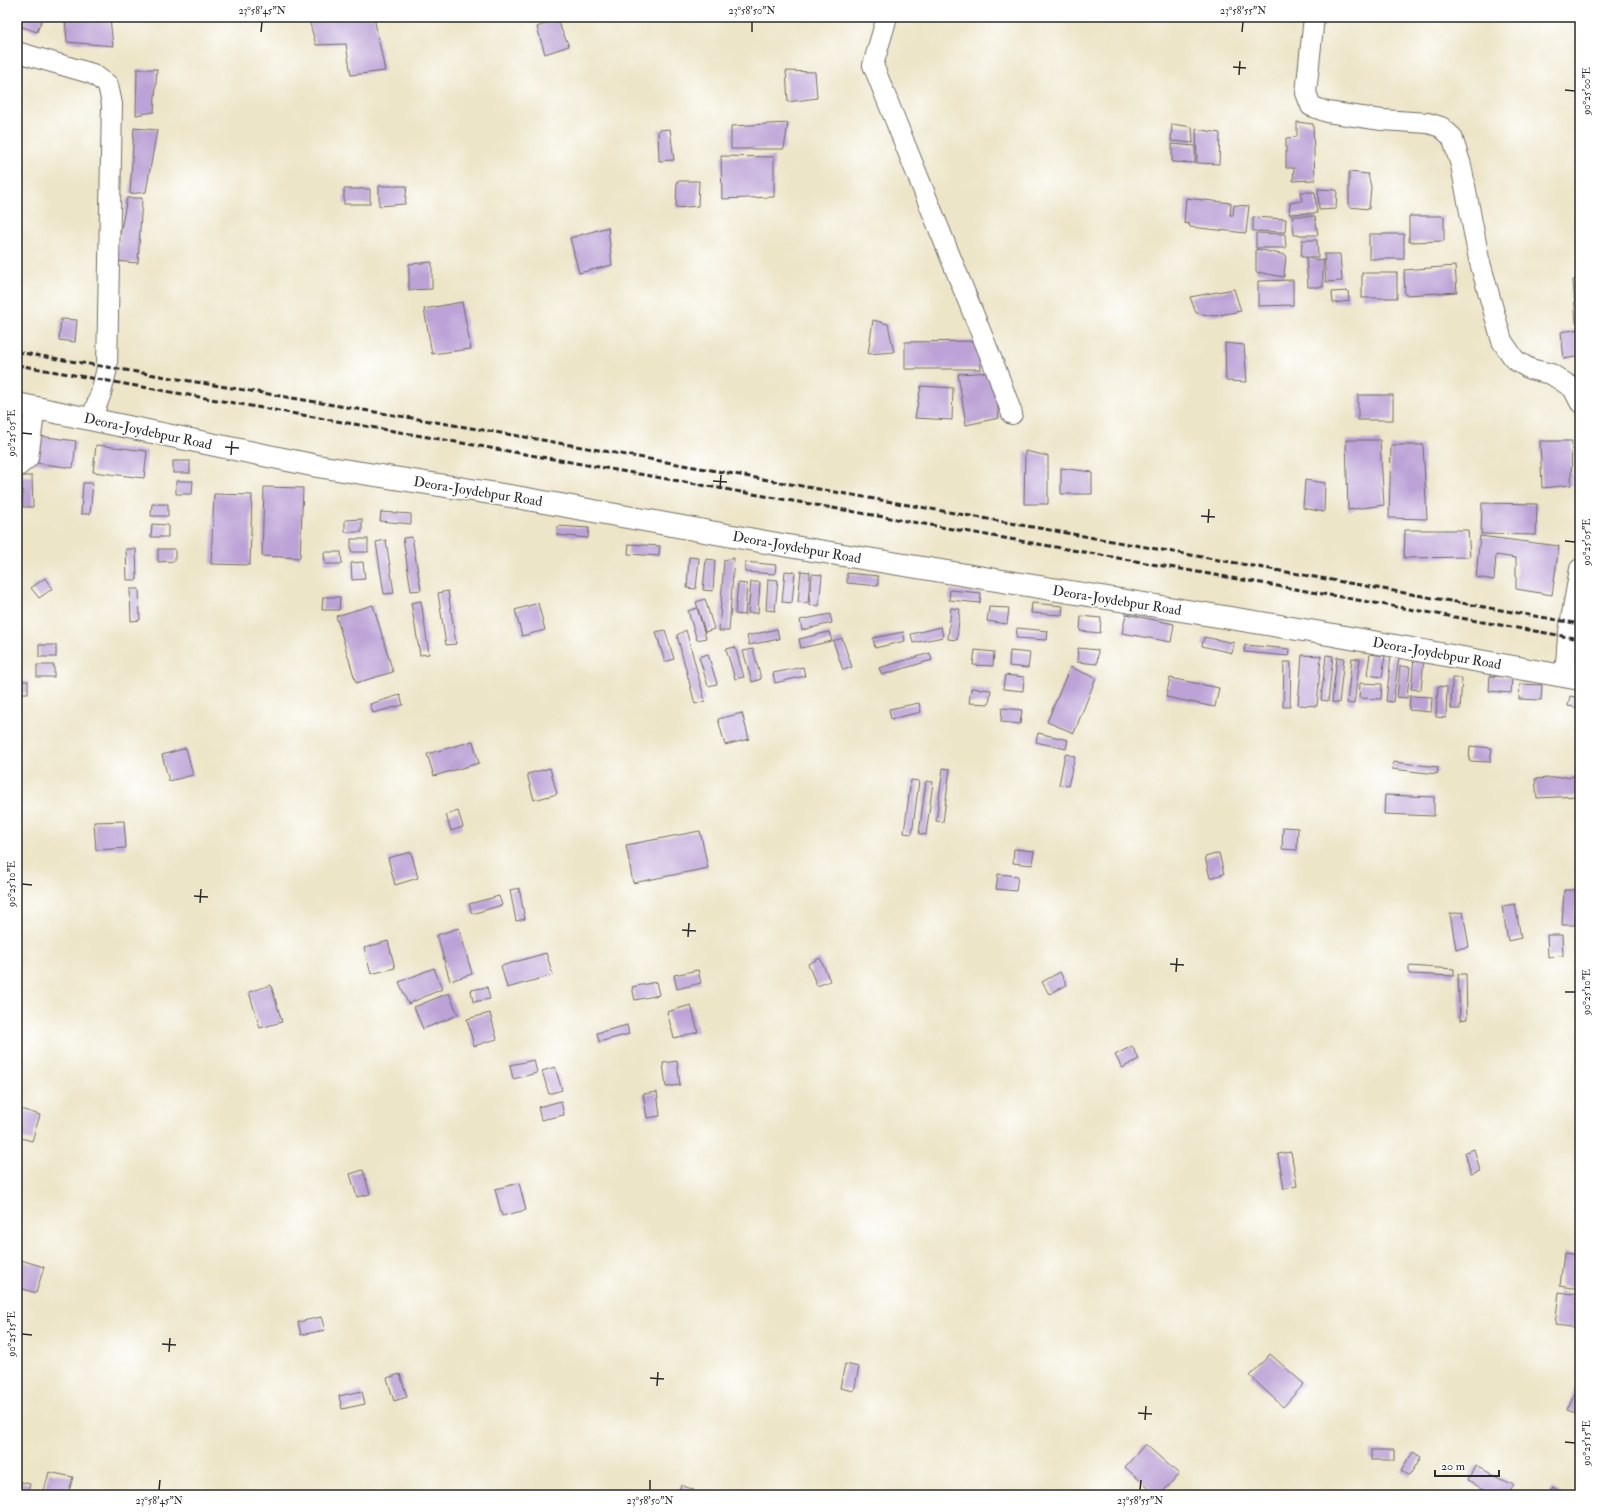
<svg xmlns="http://www.w3.org/2000/svg" width="1597" height="1512" viewBox="0 0 1597 1512" font-family="'IM FELL Double Pica',serif">
<rect width="100%" height="100%" fill="#fff"/>
<filter id="ink" filterUnits="userSpaceOnUse"><feTurbulence type="fractalNoise" baseFrequency=".025" numOctaves="2"/><feDisplacementMap in="SourceGraphic" scale="8" xChannelSelector="R" yChannelSelector="G"/><feConvolveMatrix kernelMatrix="1 2 1 2 8 2 1 2 1" color-interpolation-filters="sRGB"/></filter>
<filter id="wash" filterUnits="userSpaceOnUse"><feTurbulence type="fractalNoise" baseFrequency=".012" numOctaves="4" result="noise"/><feDisplacementMap in="SourceGraphic" scale="16" xChannelSelector="R" yChannelSelector="G"/><feGaussianBlur stdDeviation="0.9" result="paint"/><feColorMatrix in="noise" values="0 0 0 0 0 0 0 0 0 0 0 0 0 0 0 0 0 1.4 0 .05"/><feComposite in="paint" operator="in"/></filter>
<g filter="url(#wash)">
<rect width="100%" height="100%" fill="#ede5c8"/>
<g id="blocks">
<!-- building -->
<g fill="#bca2d6">
<path d="M 17,17 L 43,17 L 37,32 L 17,25 Z"/>
<path d="M 65,17 L 110,18 L 113,46 L 67,42 Z"/>
<path d="M 321,17 L 374,17 L 385,71 L 351,75 L 346,44 L 316,45 L 309,20 Z"/>
<path d="M 557,20 L 569,46 L 545,54 L 537,27 Z"/>
<path d="M 137,69 L 157,69 L 154,112 L 136,115 Z"/>
<path d="M 786,71 L 815,72 L 817,98 L 788,102 Z"/>
<path d="M 1297,122 L 1313,124 L 1315,180 L 1293,181 L 1294,168 L 1286,168 L 1286,138 L 1297,137 Z"/>
<path d="M 788,123 L 784,149 L 731,149 L 731,126 Z"/>
<path d="M 1172,124 L 1192,127 L 1193,143 L 1171,141 Z"/>
<path d="M 134,128 L 157,130 L 146,192 L 130,194 Z"/>
<path d="M 670,129 L 674,160 L 659,161 L 658,130 Z"/>
<path d="M 1196,129 L 1220,133 L 1219,164 L 1197,163 Z"/>
<path d="M 1172,144 L 1195,146 L 1195,163 L 1172,162 Z"/>
<path d="M 721,156 L 774,157 L 774,197 L 722,199 Z"/>
<path d="M 1349,172 L 1368,174 L 1371,187 L 1369,209 L 1349,207 Z"/>
<path d="M 677,181 L 699,181 L 698,206 L 676,208 Z"/>
<path d="M 379,186 L 407,186 L 405,204 L 379,206 Z"/>
<rect x="344" y="189" width="26" height="15"/>
<path d="M 1318,189 L 1337,190 L 1336,209 L 1319,210 Z"/>
<path d="M 1300,192 L 1315,192 L 1317,213 L 1289,214 L 1290,203 L 1302,201 Z"/>
<path d="M 127,198 L 142,198 L 138,263 L 115,261 Z"/>
<path d="M 1186,198 L 1231,203 L 1230,215 L 1233,215 L 1234,205 L 1249,206 L 1246,233 L 1190,227 L 1189,224 L 1184,223 Z"/>
<path d="M 1292,216 L 1315,216 L 1318,235 L 1294,235 Z"/>
<path d="M 1409,216 L 1444,216 L 1444,241 L 1409,242 Z"/>
<path d="M 1253,217 L 1286,219 L 1285,232 L 1253,231 Z"/>
<path d="M 608,227 L 612,265 L 579,273 L 570,238 Z"/>
<path d="M 1256,233 L 1285,234 L 1286,248 L 1256,248 Z"/>
<rect x="1369" y="234" width="35" height="25"/>
<path d="M 1302,240 L 1317,240 L 1318,257 L 1301,257 Z"/>
<path d="M 1256,249 L 1286,255 L 1284,277 L 1256,272 Z"/>
<path d="M 1324,254 L 1340,254 L 1342,281 L 1326,282 Z"/>
<path d="M 1306,258 L 1323,260 L 1323,287 L 1308,287 Z"/>
<path d="M 432,262 L 432,289 L 409,290 L 409,264 Z"/>
<path d="M 1455,266 L 1457,292 L 1405,295 L 1404,270 Z"/>
<rect x="1362" y="273" width="35" height="25"/>
<path d="M 1580,279 L 1580,323 L 1576,323 L 1573,280 Z"/>
<path d="M 1293,280 L 1293,305 L 1258,306 L 1258,281 Z"/>
<path d="M 1234,289 L 1241,311 L 1215,316 L 1196,313 L 1190,297 Z"/>
<path d="M 1348,291 L 1349,301 L 1333,303 L 1332,292 Z"/>
<path d="M 462,302 L 471,349 L 432,354 L 424,309 Z"/>
<path d="M 61,319 L 77,320 L 75,342 L 59,340 Z"/>
<path d="M 873,320 L 888,324 L 894,352 L 868,354 Z"/>
<path d="M 1580,329 L 1580,356 L 1564,359 L 1561,332 Z"/>
<path d="M 979,341 L 981,369 L 905,369 L 905,342 Z"/>
<path d="M 1225,343 L 1244,345 L 1247,382 L 1226,381 Z"/>
<path d="M 994,372 L 999,418 L 966,425 L 958,374 Z"/>
<path d="M 921,386 L 953,388 L 952,420 L 915,418 Z"/>
<rect x="1358" y="395" width="35" height="25"/>
<path d="M 25,434 L 76,441 L 73,468 L 21,461 Z"/>
<path d="M 1346,440 L 1380,440 L 1384,505 L 1348,510 Z"/>
<path d="M 1540,441 L 1572,441 L 1571,485 L 1542,488 Z"/>
<path d="M 96,445 L 147,451 L 144,478 L 93,472 Z"/>
<path d="M 1391,445 L 1423,445 L 1427,519 L 1389,518 Z"/>
<path d="M 1025,451 L 1048,456 L 1048,504 L 1024,504 Z"/>
<rect x="173" y="461" width="17" height="12"/>
<path d="M 1061,468 L 1092,472 L 1092,494 L 1061,494 Z"/>
<path d="M 22,476 L 32,476 L 33,507 L 23,507 Z"/>
<path d="M 1305,480 L 1325,483 L 1324,512 L 1303,508 Z"/>
<path d="M 176,481 L 193,481 L 192,494 L 176,494 Z"/>
<path d="M 83,483 L 93,483 L 90,514 L 81,514 Z"/>
<path d="M 264,487 L 303,488 L 300,558 L 262,556 Z"/>
<path d="M 214,494 L 252,495 L 250,565 L 211,564 Z"/>
<path d="M 1482,503 L 1537,504 L 1536,535 L 1481,534 Z"/>
<path d="M 152,504 L 168,504 L 168,516 L 151,516 Z"/>
<path d="M 381,512 L 411,514 L 411,524 L 380,521 Z"/>
<path d="M 362,519 L 362,532 L 345,532 L 345,520 Z"/>
<path d="M 152,524 L 168,525 L 168,537 L 151,537 Z"/>
<path d="M 558,526 L 589,528 L 588,538 L 557,535 Z"/>
<path d="M 1405,530 L 1468,530 L 1470,557 L 1404,558 Z"/>
<path d="M 1480,536 L 1559,546 L 1552,595 L 1516,589 L 1516,558 L 1496,555 L 1494,580 L 1476,577 Z"/>
<path d="M 412,537 L 421,590 L 411,591 L 403,538 Z"/>
<rect x="351" y="539" width="17" height="13"/>
<path d="M 386,540 L 394,593 L 384,594 L 376,542 Z"/>
<path d="M 629,544 L 660,546 L 659,556 L 628,554 Z"/>
<path d="M 126,549 L 136,549 L 137,580 L 127,580 Z"/>
<path d="M 158,549 L 175,549 L 175,561 L 158,562 Z"/>
<path d="M 324,552 L 341,552 L 342,564 L 325,564 Z"/>
<path d="M 689,557 L 699,558 L 696,589 L 687,588 Z"/>
<path d="M 734,558 L 729,631 L 719,631 L 724,560 Z"/>
<path d="M 706,559 L 715,560 L 713,591 L 703,590 Z"/>
<path d="M 363,562 L 365,579 L 352,580 L 351,563 Z"/>
<path d="M 745,562 L 776,565 L 775,574 L 745,572 Z"/>
<path d="M 785,571 L 795,572 L 792,603 L 782,602 Z"/>
<path d="M 801,571 L 810,572 L 808,603 L 798,602 Z"/>
<path d="M 847,573 L 878,576 L 878,586 L 847,583 Z"/>
<path d="M 812,574 L 822,575 L 819,606 L 809,605 Z"/>
<path d="M 45,578 L 52,589 L 39,598 L 31,588 Z"/>
<path d="M 768,579 L 778,580 L 775,611 L 766,610 Z"/>
<path d="M 751,582 L 760,582 L 758,613 L 748,613 Z"/>
<path d="M 738,583 L 747,584 L 745,615 L 735,614 Z"/>
<path d="M 130,589 L 139,589 L 140,620 L 131,621 Z"/>
<path d="M 950,590 L 981,593 L 980,603 L 949,600 Z"/>
<path d="M 448,591 L 456,644 L 446,645 L 438,593 Z"/>
<path d="M 323,597 L 340,597 L 339,610 L 322,610 Z"/>
<path d="M 705,599 L 714,629 L 705,632 L 696,602 Z"/>
<path d="M 421,601 L 429,654 L 420,655 L 411,603 Z"/>
<path d="M 538,603 L 545,630 L 522,636 L 515,610 Z"/>
<path d="M 1032,603 L 1063,606 L 1062,615 L 1031,613 Z"/>
<path d="M 373,605 L 393,672 L 356,683 L 336,616 Z"/>
<path d="M 989,607 L 1009,608 L 1007,624 L 987,621 Z"/>
<path d="M 697,608 L 706,638 L 697,640 L 688,611 Z"/>
<path d="M 951,608 L 960,609 L 957,640 L 948,639 Z"/>
<path d="M 830,614 L 832,623 L 802,630 L 800,620 Z"/>
<path d="M 1126,614 L 1174,624 L 1171,642 L 1122,633 Z"/>
<path d="M 1081,616 L 1101,618 L 1100,633 L 1080,631 Z"/>
<path d="M 941,627 L 943,637 L 913,643 L 911,634 Z"/>
<path d="M 1017,628 L 1048,631 L 1047,640 L 1016,638 Z"/>
<path d="M 777,629 L 779,639 L 749,645 L 747,636 Z"/>
<path d="M 665,630 L 674,659 L 665,662 L 656,632 Z"/>
<path d="M 686,630 L 705,701 L 695,704 L 677,635 Z"/>
<path d="M 829,632 L 832,641 L 801,648 L 799,639 Z"/>
<path d="M 903,632 L 905,641 L 875,648 L 873,638 Z"/>
<path d="M 1204,637 L 1234,643 L 1232,653 L 1202,646 Z"/>
<path d="M 842,638 L 852,667 L 843,670 L 833,641 Z"/>
<rect x="39" y="645" width="17" height="12"/>
<path d="M 1245,645 L 1290,649 L 1289,656 L 1244,652 Z"/>
<path d="M 735,647 L 744,677 L 735,679 L 726,649 Z"/>
<path d="M 1078,648 L 1098,650 L 1097,664 L 1077,662 Z"/>
<path d="M 753,649 L 761,679 L 752,682 L 743,651 Z"/>
<path d="M 975,650 L 994,652 L 993,666 L 973,665 Z"/>
<path d="M 1010,651 L 1030,653 L 1028,668 L 1009,666 Z"/>
<path d="M 930,653 L 932,660 L 882,675 L 879,668 Z"/>
<path d="M 708,654 L 717,684 L 708,686 L 699,657 Z"/>
<path d="M 1370,654 L 1385,656 L 1382,677 L 1367,675 Z"/>
<path d="M 1302,655 L 1321,656 L 1317,706 L 1298,705 Z"/>
<path d="M 1326,655 L 1333,656 L 1328,701 L 1321,700 Z"/>
<path d="M 1391,656 L 1399,657 L 1393,702 L 1386,701 Z"/>
<path d="M 1337,657 L 1344,658 L 1339,703 L 1332,702 Z"/>
<path d="M 1352,658 L 1360,659 L 1354,704 L 1347,703 Z"/>
<path d="M 1414,658 L 1424,659 L 1421,690 L 1411,689 Z"/>
<path d="M 1284,662 L 1291,662 L 1290,707 L 1283,707 Z"/>
<rect x="37" y="665" width="17" height="12"/>
<path d="M 1400,666 L 1410,667 L 1407,698 L 1397,697 Z"/>
<path d="M 803,667 L 805,676 L 775,683 L 773,673 Z"/>
<path d="M 1070,667 L 1096,678 L 1074,733 L 1047,722 Z"/>
<path d="M 1005,675 L 1024,677 L 1023,691 L 1003,689 Z"/>
<path d="M 1490,676 L 1512,677 L 1511,693 L 1489,691 Z"/>
<path d="M 1170,678 L 1219,688 L 1215,707 L 1166,697 Z"/>
<path d="M 1452,678 L 1462,678 L 1460,709 L 1451,709 Z"/>
<rect x="17" y="681" width="11" height="12"/>
<path d="M 1360,683 L 1382,684 L 1381,699 L 1359,698 Z"/>
<path d="M 1520,684 L 1542,685 L 1541,700 L 1519,699 Z"/>
<path d="M 1438,686 L 1447,687 L 1446,718 L 1436,717 Z"/>
<path d="M 971,688 L 991,690 L 989,704 L 969,703 Z"/>
<path d="M 400,695 L 403,705 L 373,713 L 370,704 Z"/>
<path d="M 1410,696 L 1432,697 L 1431,712 L 1409,710 Z"/>
<path d="M 1570,696 L 1580,698 L 1580,708 L 1568,706 Z"/>
<path d="M 919,703 L 921,712 L 891,719 L 889,709 Z"/>
<path d="M 1002,708 L 1022,710 L 1020,724 L 1001,722 Z"/>
<path d="M 742,713 L 749,739 L 725,745 L 718,719 Z"/>
<path d="M 1038,733 L 1068,740 L 1066,749 L 1036,742 Z"/>
<path d="M 473,741 L 479,763 L 434,776 L 427,754 Z"/>
<path d="M 1470,746 L 1492,748 L 1490,762 L 1469,761 Z"/>
<path d="M 186,748 L 193,775 L 169,781 L 162,755 Z"/>
<path d="M 1065,754 L 1075,756 L 1068,786 L 1059,785 Z"/>
<path d="M 1393,762 L 1438,767 L 1437,774 L 1392,769 Z"/>
<path d="M 550,768 L 557,794 L 534,800 L 527,774 Z"/>
<path d="M 943,768 L 950,769 L 943,822 L 936,821 Z"/>
<path d="M 1577,776 L 1578,796 L 1537,798 L 1535,779 Z"/>
<path d="M 911,780 L 919,781 L 912,834 L 904,833 Z"/>
<path d="M 926,781 L 933,782 L 926,835 L 919,834 Z"/>
<path d="M 1385,795 L 1434,797 L 1434,816 L 1384,814 Z"/>
<path d="M 458,811 L 463,827 L 451,831 L 446,815 Z"/>
<path d="M 124,821 L 126,848 L 96,850 L 94,822 Z"/>
<path d="M 1283,827 L 1298,828 L 1297,850 L 1282,849 Z"/>
<path d="M 700,831 L 708,868 L 633,883 L 626,845 Z"/>
<path d="M 1014,849 L 1034,851 L 1032,865 L 1013,863 Z"/>
<path d="M 411,852 L 418,878 L 395,885 L 388,858 Z"/>
<path d="M 1219,853 L 1224,874 L 1210,878 L 1205,857 Z"/>
<path d="M 998,874 L 1018,876 L 1016,891 L 996,889 Z"/>
<path d="M 519,888 L 525,919 L 516,921 L 510,890 Z"/>
<path d="M 1564,890 L 1577,890 L 1575,925 L 1562,925 Z"/>
<path d="M 499,896 L 502,905 L 472,914 L 469,904 Z"/>
<path d="M 1515,904 L 1521,938 L 1508,941 L 1502,906 Z"/>
<path d="M 1463,912 L 1469,947 L 1456,949 L 1450,914 Z"/>
<path d="M 459,928 L 472,974 L 450,981 L 437,935 Z"/>
<path d="M 1547,935 L 1562,935 L 1563,956 L 1548,957 Z"/>
<path d="M 388,941 L 395,968 L 371,974 L 364,948 Z"/>
<path d="M 546,953 L 553,975 L 507,988 L 501,966 Z"/>
<path d="M 820,958 L 830,981 L 817,986 L 808,964 Z"/>
<path d="M 1409,966 L 1454,969 L 1454,976 L 1409,974 Z"/>
<path d="M 434,968 L 442,989 L 408,1004 L 399,982 Z"/>
<path d="M 698,970 L 701,983 L 677,989 L 674,975 Z"/>
<path d="M 1060,972 L 1067,985 L 1049,994 L 1042,982 Z"/>
<path d="M 1458,974 L 1466,974 L 1467,1019 L 1460,1020 Z"/>
<path d="M 656,982 L 659,995 L 635,1000 L 632,987 Z"/>
<path d="M 271,985 L 282,1022 L 260,1028 L 249,992 Z"/>
<path d="M 487,987 L 490,999 L 473,1002 L 471,990 Z"/>
<path d="M 449,993 L 458,1015 L 423,1029 L 414,1007 Z"/>
<path d="M 691,1005 L 698,1032 L 674,1038 L 667,1012 Z"/>
<path d="M 490,1013 L 497,1039 L 474,1046 L 467,1019 Z"/>
<path d="M 627,1025 L 629,1034 L 599,1042 L 597,1033 Z"/>
<path d="M 1132,1046 L 1139,1059 L 1122,1068 L 1115,1055 Z"/>
<path d="M 534,1060 L 537,1073 L 513,1079 L 510,1065 Z"/>
<path d="M 677,1061 L 680,1085 L 666,1087 L 663,1063 Z"/>
<path d="M 555,1067 L 562,1090 L 549,1094 L 542,1071 Z"/>
<path d="M 657,1092 L 660,1116 L 647,1118 L 643,1094 Z"/>
<path d="M 561,1101 L 564,1115 L 541,1120 L 538,1107 Z"/>
<path d="M 17,1108 L 40,1115 L 32,1141 L 17,1137 Z"/>
<path d="M 1474,1149 L 1480,1171 L 1471,1174 L 1465,1152 Z"/>
<path d="M 1291,1152 L 1297,1186 L 1284,1189 L 1278,1154 Z"/>
<path d="M 363,1170 L 370,1194 L 357,1197 L 350,1174 Z"/>
<path d="M 519,1183 L 526,1210 L 502,1216 L 495,1189 Z"/>
<path d="M 1564,1253 L 1580,1255 L 1580,1289 L 1560,1286 Z"/>
<path d="M 21,1260 L 44,1267 L 36,1293 L 17,1287 L 17,1272 Z"/>
<path d="M 1559,1292 L 1580,1295 L 1580,1328 L 1555,1325 Z"/>
<path d="M 321,1317 L 325,1330 L 301,1335 L 298,1322 Z"/>
<path d="M 1270,1354 L 1304,1384 L 1283,1407 L 1250,1376 Z"/>
<path d="M 845,1364 L 859,1367 L 854,1391 L 840,1388 Z"/>
<path d="M 400,1374 L 407,1397 L 394,1401 L 387,1378 Z"/>
<path d="M 1576,1389 L 1580,1391 L 1580,1402 L 1575,1413 L 1567,1410 Z"/>
<path d="M 362,1391 L 365,1404 L 342,1409 L 339,1396 Z"/>
<path d="M 1145,1444 L 1179,1474 L 1160,1495 L 1156,1495 L 1125,1467 Z"/>
<rect x="1371" y="1450" width="23" height="10"/>
<path d="M 1413,1452 L 1421,1457 L 1409,1476 L 1401,1471 Z"/>
<path d="M 1475,1466 L 1513,1484 L 1508,1495 L 1497,1495 L 1468,1481 Z"/>
<path d="M 49,1472 L 73,1477 L 68,1495 L 43,1495 Z"/>
<path d="M 17,1481 L 30,1484 L 27,1495 L 17,1495 Z"/>
<path d="M 681,1485 L 694,1490 L 692,1495 L 677,1495 Z"/>
<path d="M 1552,1488 L 1563,1495 L 1548,1495 Z"/>
</g>
</g>
</g>
<g filter="url(#ink)">
<use href="#blocks" fill-opacity="0" stroke="#6f6c62" stroke-width="1"/>
<g fill="none" stroke-linecap="round" stroke-linejoin="round">
<defs>
<g id="minor">
<path d="M 887,17 L 873,65 L 998,375 L 1012,414"/>
<path d="M 1314,17 L 1306,93 L 1311,106 L 1327,112 L 1382,120 L 1428,123 L 1441,127 L 1452,137 L 1461,165 L 1479,259 L 1502,341 L 1515,360 L 1530,369 L 1551,374 L 1573,388 L 1580,402"/>
<path d="M 17,52 L 93,74 L 108,85 L 112,104 L 107,368 L 101,393 L 91,420"/>
<path d="M 17,467 L 28,458 L 35,407"/>
<path d="M 1565,676 L 1568,637 L 1580,569"/>
</g>
<path id="tertiary" d="M 17,404 L 317,466 L 516,497 L 788,546 L 1328,634 L 1580,679"/>
</defs>
<!-- minor casing -->
<use href="#minor" stroke="#6f6c62" stroke-width="22"/>
<!-- tertiary casing -->
<use href="#tertiary" stroke="#6f6c62" stroke-width="24"/>
<!-- minor -->
<use href="#minor" stroke="#fff" stroke-width="20"/>
<!-- tertiary -->
<use href="#tertiary" stroke="#fff" stroke-width="22"/>
<!-- rail -->
<g stroke="#2b2b2b" stroke-width="3" stroke-dasharray="6 3" stroke-linecap="butt">
<path d="M 17,352 L 525,437 L 1580,624"/>
<path d="M 17,365 L 1580,639"/>
</g>
</g>
</g>
<!-- ticks -->
<path fill="none" stroke="#2b2b2b" stroke-width="1.5" d="M 261,32 L 262,22M 752,32 L 752,22M 1242,32 L 1243,22M 1233,67 L 1246,68M 1239,75 L 1240,61M 1565,90 L 1575,91M 22,433 L 32,434M 225,447 L 239,448M 231,455 L 232,441M 713,481 L 727,482M 720,489 L 721,475M 1201,516 L 1215,517M 1208,523 L 1209,509M 1565,541 L 1575,542M 22,884 L 32,885M 194,896 L 208,897M 200,903 L 201,889M 682,930 L 696,931M 688,937 L 689,923M 1170,964 L 1184,965M 1176,972 L 1177,958M 1565,992 L 1575,992M 22,1334 L 32,1335M 162,1344 L 176,1345M 169,1352 L 170,1338M 650,1378 L 664,1379M 657,1386 L 658,1372M 1138,1413 L 1152,1414M 1145,1420 L 1146,1406M 1565,1442 L 1575,1443M 159,1490 L 160,1480M 650,1490 L 650,1480M 1140,1490 L 1141,1480"/>
<g text-anchor="middle" stroke-width="3" stroke-linejoin="round" paint-order="stroke">
<!-- street labels -->
<g font-size="14" fill="#2b2b2b" stroke="#fff">
<text transform="translate(148 431) rotate(12)" y="5">Deora-Joydebpur Road</text>
<text transform="translate(478 491) rotate(9)" y="5">Deora-Joydebpur Road</text>
<text transform="translate(797 547) rotate(10)" y="5">Deora-Joydebpur Road</text>
<text transform="translate(1117 600) rotate(9)" y="5">Deora-Joydebpur Road</text>
<text transform="translate(1437 653) rotate(10)" y="5">Deora-Joydebpur Road</text>
</g>
</g>
<!-- margin -->
<rect width="1597" height="1512" fill="none" stroke="#fff" stroke-width="44"/>
<!-- scale -->
<path d="M1435 1470v6h64v-6" fill="none" stroke="#2b2b2b" stroke-width="2"/>
<text x="1441" y="1470" font-size="12" fill="#2b2b2b" stroke="#ffffff" stroke-width="3" paint-order="stroke">20 m</text>
<rect x="22" y="22" width="1553" height="1468" fill="none" stroke="#2b2b2b" stroke-width="1.5"/>
<g font-size="10" text-anchor="middle" fill="#2b2b2b">
<text x="262" y="14">23°58'45"N</text>
<text x="752" y="14">23°58'50"N</text>
<text x="1243" y="14">23°58'55"N</text>
<text transform="translate(1586 91) rotate(-90)" y="4">90°25'00"E</text>
<text transform="translate(11 433) rotate(-90)" y="4">90°25'05"E</text>
<text transform="translate(1586 542) rotate(-90)" y="4">90°25'05"E</text>
<text transform="translate(11 884) rotate(-90)" y="4">90°25'10"E</text>
<text transform="translate(1586 992) rotate(-90)" y="4">90°25'10"E</text>
<text transform="translate(11 1334) rotate(-90)" y="4">90°25'15"E</text>
<text transform="translate(1586 1443) rotate(-90)" y="4">90°25'15"E</text>
<text x="159" y="1504">23°58'45"N</text>
<text x="650" y="1504">23°58'50"N</text>
<text x="1140" y="1504">23°58'55"N</text>
</g>
</svg>
